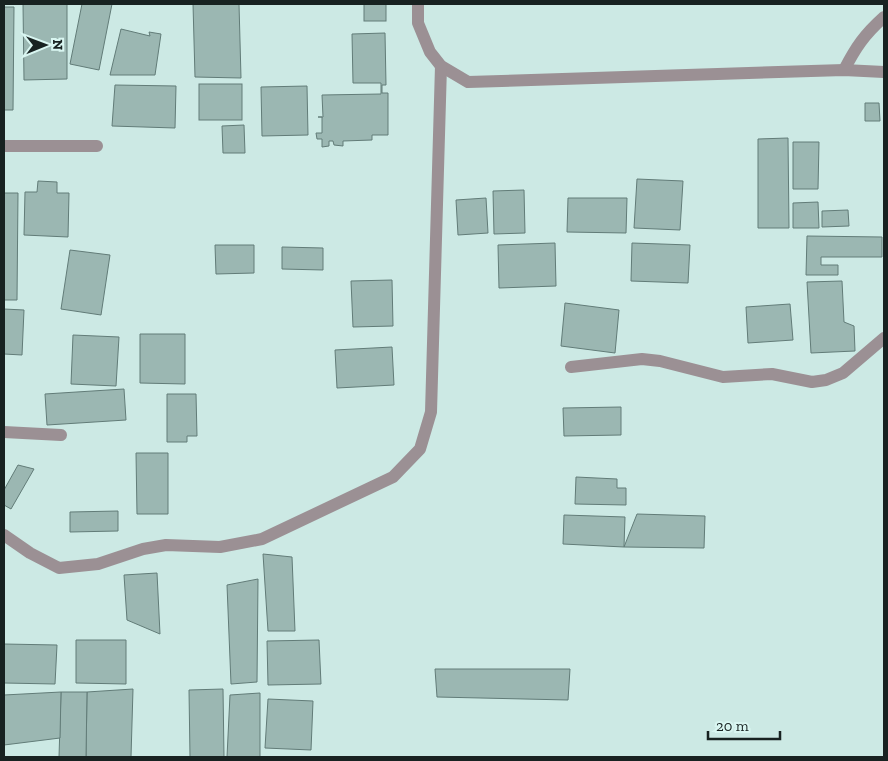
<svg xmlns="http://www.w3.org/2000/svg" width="888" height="761" viewBox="0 0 888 761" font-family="'Zilla Slab',serif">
<rect width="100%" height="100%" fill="#cce9e4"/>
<!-- building -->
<g fill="#9bb7b2" stroke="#627c78">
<path d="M 23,4 L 67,4 L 67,79 L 24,80 Z"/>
<path d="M 82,4 L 112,4 L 99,70 L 70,64 Z"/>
<path d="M 193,4 L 239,4 L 241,78 L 195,77 Z"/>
<rect x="364" y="4" width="22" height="17"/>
<path d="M 4,7 L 14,7 L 13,110 L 4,110 Z"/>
<path d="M 121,29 L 150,36 L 149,32 L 161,34 L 155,75 L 110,75 Z"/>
<path d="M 385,33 L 386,85 L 382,85 L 382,93 L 388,93 L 388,135 L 372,135 L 372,140 L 343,141 L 343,146 L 334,145 L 333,141 L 329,141 L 329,146 L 322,147 L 322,139 L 317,139 L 316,133 L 322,133 L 322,117 L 318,117 L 323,117 L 322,95 L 381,94 L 381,83 L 353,83 L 352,34 Z"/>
<rect x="199" y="84" width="43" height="36"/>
<path d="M 115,85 L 176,86 L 175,128 L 112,126 Z"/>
<path d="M 307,86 L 308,135 L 262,136 L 261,87 Z"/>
<path d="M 865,103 L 879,103 L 880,121 L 865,121 Z"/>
<path d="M 244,125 L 245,153 L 223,153 L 222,126 Z"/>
<path d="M 788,138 L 789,228 L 758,228 L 758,139 Z"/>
<path d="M 793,142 L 819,142 L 818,189 L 793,189 Z"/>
<path d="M 637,179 L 683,181 L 680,230 L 634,228 Z"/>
<path d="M 38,181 L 57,182 L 57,193 L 69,193 L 68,237 L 24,235 L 25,192 L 37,192 Z"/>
<path d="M 524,190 L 525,233 L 494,234 L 493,191 Z"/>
<path d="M 4,193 L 18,193 L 17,300 L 4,300 Z"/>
<path d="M 486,198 L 488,233 L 458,235 L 456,200 Z"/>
<path d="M 568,198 L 627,198 L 626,233 L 567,232 Z"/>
<path d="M 818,202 L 819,228 L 793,228 L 793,203 Z"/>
<path d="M 848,210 L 849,226 L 822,227 L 822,211 Z"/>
<path d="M 807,236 L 882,237 L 882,257 L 821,257 L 821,265 L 838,265 L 838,275 L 806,275 Z"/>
<path d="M 555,243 L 556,286 L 499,288 L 498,245 Z"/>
<path d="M 632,243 L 690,245 L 688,283 L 631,281 Z"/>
<path d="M 215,245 L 254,245 L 254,273 L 216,274 Z"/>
<path d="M 282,247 L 323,248 L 323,270 L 282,269 Z"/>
<path d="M 70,250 L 110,255 L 101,315 L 61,309 Z"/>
<path d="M 392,280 L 393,326 L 353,327 L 351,281 Z"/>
<path d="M 842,281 L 844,322 L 854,326 L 855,351 L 811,353 L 807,282 Z"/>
<path d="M 565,303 L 619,310 L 615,353 L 561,346 Z"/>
<path d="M 790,304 L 793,340 L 748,343 L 746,307 Z"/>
<path d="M 4,309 L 24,310 L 22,355 L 4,354 Z"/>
<path d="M 140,334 L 185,334 L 185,384 L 140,383 Z"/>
<path d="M 73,335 L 119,337 L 116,386 L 71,384 Z"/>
<path d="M 392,347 L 394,385 L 337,388 L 335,350 Z"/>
<path d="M 124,389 L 126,420 L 47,425 L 45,394 Z"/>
<path d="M 167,394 L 196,394 L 197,436 L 187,436 L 187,442 L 167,442 Z"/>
<path d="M 621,407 L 621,435 L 564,436 L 563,408 Z"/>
<path d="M 136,453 L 168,453 L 168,514 L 137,514 Z"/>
<path d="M 18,465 L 34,469 L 11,509 L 4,505 L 4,490 Z"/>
<path d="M 576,477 L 617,479 L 617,488 L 626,488 L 626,505 L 575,504 Z"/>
<path d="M 118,511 L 118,531 L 70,532 L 70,512 Z"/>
<path d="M 637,514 L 705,516 L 704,548 L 624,547 Z"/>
<path d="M 564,515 L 625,517 L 624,547 L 563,544 Z"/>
<path d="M 263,554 L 292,557 L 295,631 L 268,631 Z"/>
<path d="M 157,573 L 160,634 L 127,620 L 124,575 Z"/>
<path d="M 258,579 L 257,682 L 231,684 L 227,585 Z"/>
<path d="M 76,640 L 126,640 L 126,684 L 76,683 Z"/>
<path d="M 319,640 L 321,684 L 268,685 L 267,641 Z"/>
<path d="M 4,644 L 57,645 L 55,684 L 4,683 Z"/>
<path d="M 435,669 L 570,669 L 568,700 L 437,697 Z"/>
<path d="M 133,689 L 131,757 L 86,757 L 87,692 Z"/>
<path d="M 223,689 L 224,757 L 190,757 L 189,690 Z"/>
<path d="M 61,692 L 87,692 L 86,757 L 59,757 Z"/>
<path d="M 61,692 L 60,738 L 4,745 L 4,695 Z"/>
<path d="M 260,693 L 260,757 L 227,757 L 230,695 Z"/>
<path d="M 268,699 L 313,701 L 311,750 L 265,748 Z"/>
</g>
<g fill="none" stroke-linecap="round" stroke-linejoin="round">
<!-- minor -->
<g stroke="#9b9094" stroke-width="12">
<path d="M 418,4 L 418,23 L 430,52 L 441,66 L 468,82 L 844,70 L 884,72"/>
<path d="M 844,70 C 856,47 864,35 884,17"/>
<path d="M 4,146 L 97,146"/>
<path d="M 571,367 L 642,359 L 660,361 L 723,377 L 772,374 L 812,382 L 826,380 L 843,373 L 884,338"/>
<path d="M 4,432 L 61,435"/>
<path d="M 4,535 L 30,553 L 59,568 L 98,564 L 143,549 L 166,545 L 220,547 L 262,539 L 393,477 L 420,449 L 431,412 L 441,66"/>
</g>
</g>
<!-- border -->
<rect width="888" height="761" fill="none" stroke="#182221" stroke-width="10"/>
<!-- north arrow -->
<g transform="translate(45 45) rotate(89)" stroke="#d9f6f1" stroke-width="4" paint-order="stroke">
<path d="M0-4L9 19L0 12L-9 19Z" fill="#182221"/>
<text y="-8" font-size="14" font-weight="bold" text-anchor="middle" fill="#182221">N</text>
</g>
<!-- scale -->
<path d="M708 731v8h72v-8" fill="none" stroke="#182221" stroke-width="2.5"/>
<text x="716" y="731" font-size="15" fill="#182221" stroke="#d9f6f1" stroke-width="4" paint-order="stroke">20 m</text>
</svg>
